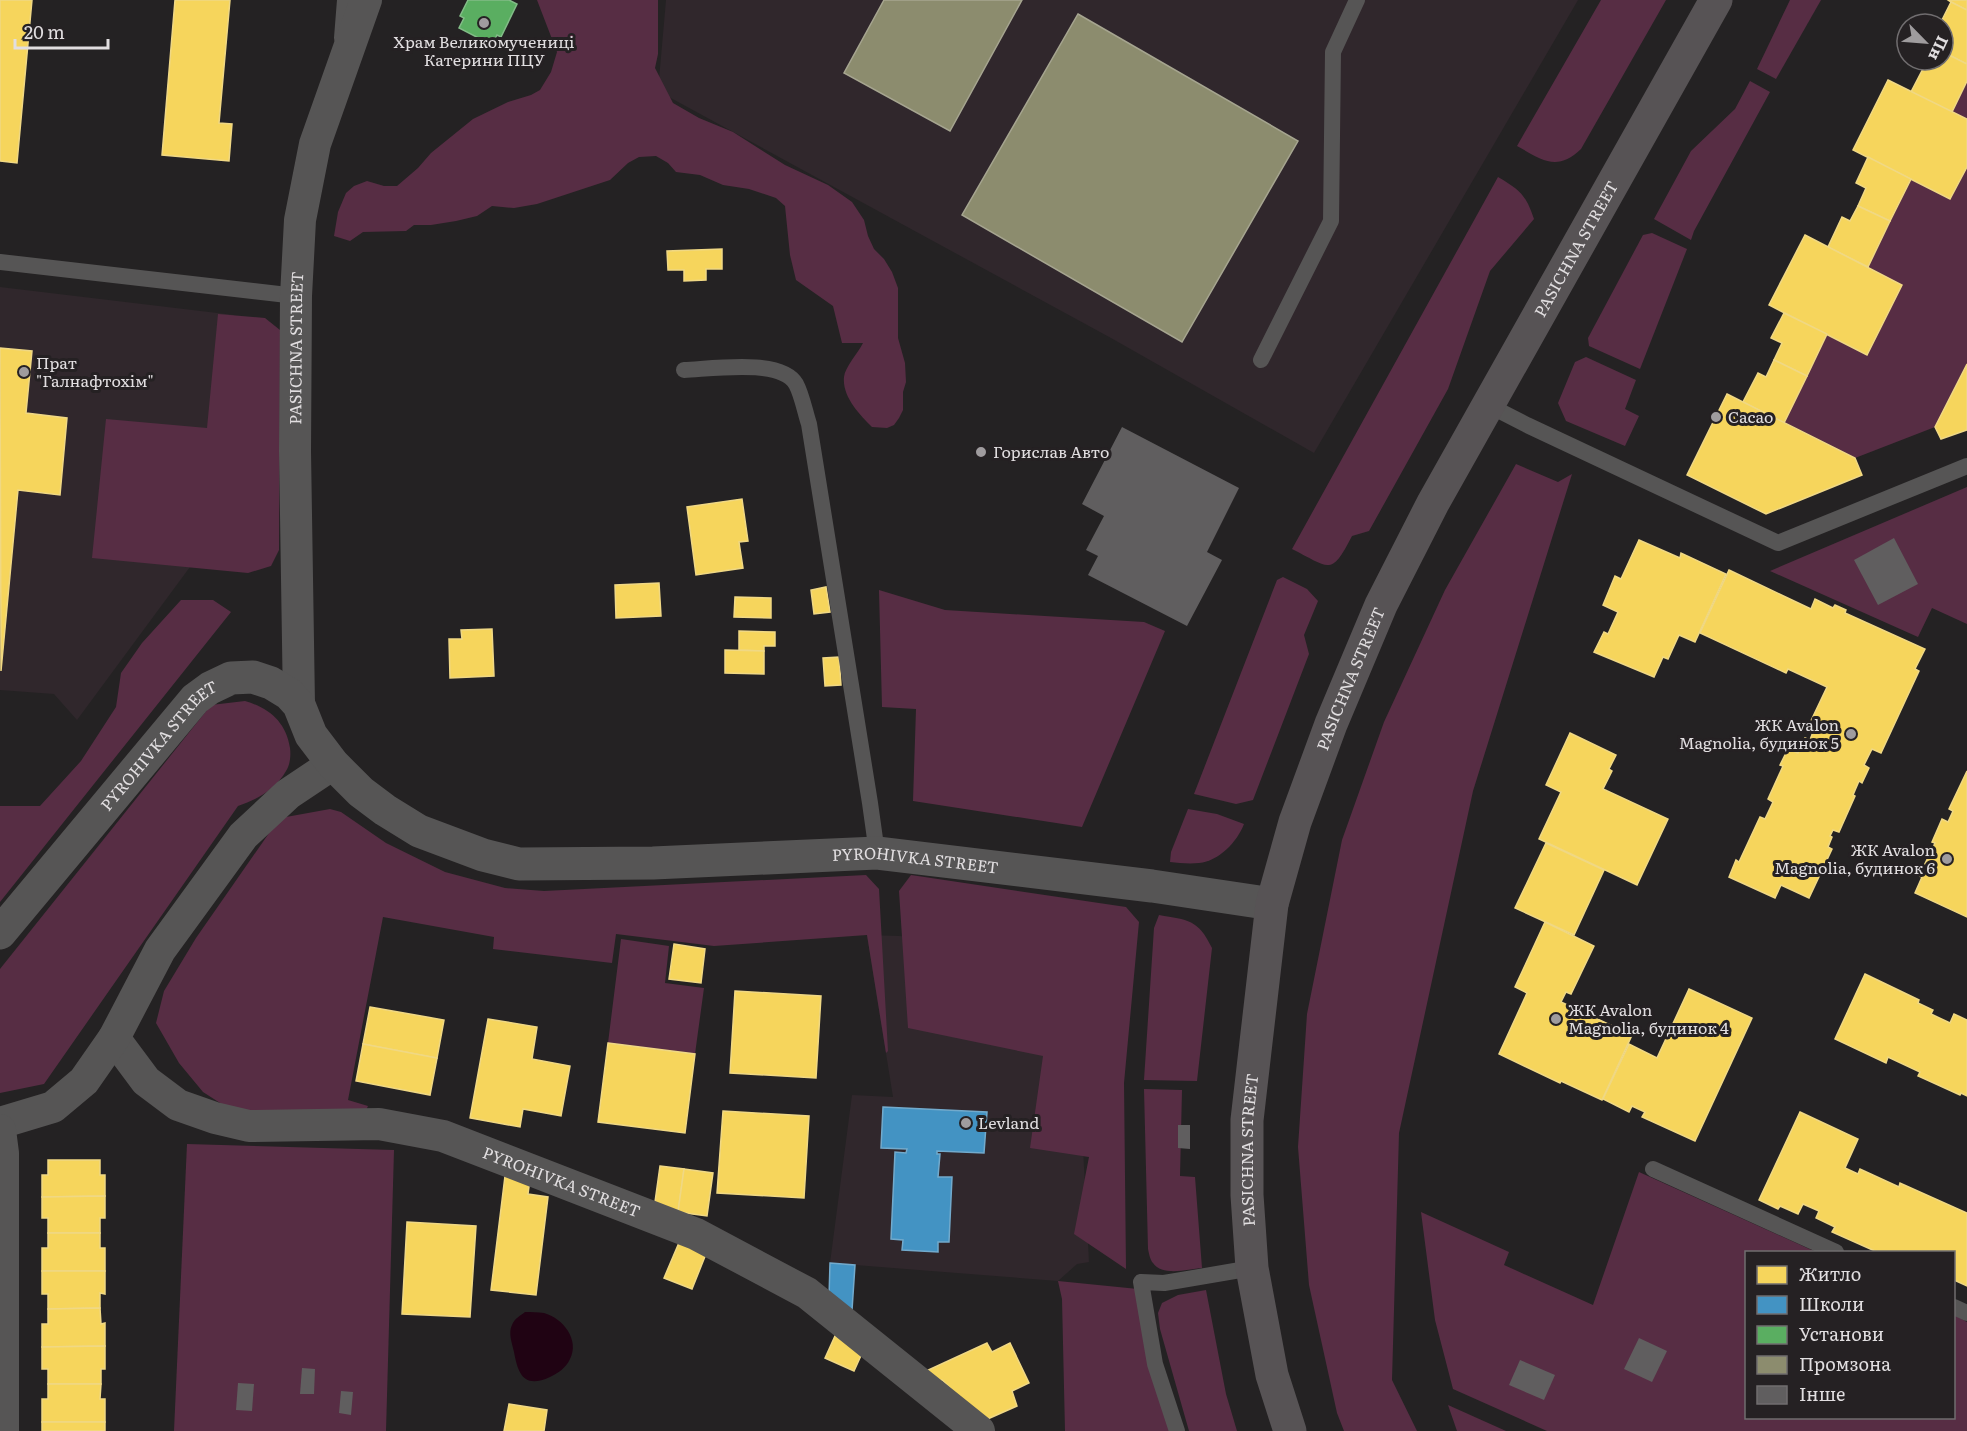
<svg xmlns="http://www.w3.org/2000/svg" width="1967" height="1431" viewBox="0 0 1967 1431" font-family="Literata,serif">
<rect width="100%" height="100%" fill="#242223"/>
<!-- built -->
<g fill="#30272c">
<path d="M 666,0 L 1578,0 L 1314,453 L 1111,338 L 658,91 Z"/>
<path d="M 0,287 L 234,315 L 201,552 L 77,720 L 54,694 L 0,690 Z"/>
<path d="M 867,935 L 1088,942 L 1083,1148 L 1089,1262 L 1077,1264 L 1058,1281 L 830,1263 L 852,1095 L 893,1097 Z"/>
</g>
<!-- green -->
<g fill="#572d44">
<path d="M 537,0 L 658,0 L 658,54 L 655,68 L 673,103 L 699,118 L 733,132 L 785,165 L 828,185 L 852,202 L 864,220 L 868,236 L 874,249 L 884,259 L 892,272 L 898,288 L 898,338 L 905,363 L 906,382 L 903,392 L 903,410 L 899,418 L 894,425 L 887,428 L 872,427 C 860,415 842,397 844,377 C 845,367 858,353 863,343 L 842,343 L 833,306 L 796,280 L 790,255 L 785,206 L 776,198 L 749,189 L 723,185 L 700,175 L 676,172 L 668,163 L 656,156 L 639,157 L 628,163 L 610,180 L 537,204 L 514,208 L 492,206 L 477,216 L 456,221 L 431,225 L 414,225 L 406,231 L 363,232 L 350,241 L 334,236 L 338,212 L 346,193 L 354,186 L 367,181 L 384,186 L 397,186 L 418,168 L 431,153 L 473,119 L 508,102 L 531,95 L 540,90 L 551,72 L 557,52 Z"/>
<path d="M 1601,0 L 1666,0 L 1581,149 C 1557,172 1542,160 1517,146 Z"/>
<path d="M 1790,0 L 1821,0 L 1776,79 L 1757,69 Z"/>
<path d="M 1750,81 L 1770,92 L 1694,231 L 1691,240 L 1654,219 L 1691,151 L 1735,109 Z"/>
<path d="M 1967,81 L 1967,119 L 1952,112 Z"/>
<path d="M 1967,167 L 1967,364 L 1935,427 L 1855,458 L 1784,423 L 1827,334 L 1867,354 L 1902,285 L 1868,267 L 1911,179 L 1950,199 Z"/>
<path d="M 1498,177 C 1520,190 1526,195 1534,219 L 1490,271 L 1448,389 L 1369,531 L 1352,536 C 1331,577 1330,568 1292,549 Z"/>
<path d="M 1652,233 L 1687,249 L 1640,369 L 1589,346 L 1588,338 L 1643,235 Z"/>
<path d="M 218,314 L 265,318 L 280,330 L 279,550 L 271,566 L 248,573 L 92,558 L 106,419 L 207,428 Z"/>
<path d="M 1586,357 L 1636,380 L 1625,409 L 1639,416 L 1625,446 L 1566,421 L 1558,403 L 1575,362 Z"/>
<path d="M 1516,464 L 1558,482 L 1572,474 L 1473,791 L 1399,1133 L 1392,1380 L 1417,1431 L 1344,1431 L 1337,1413 L 1309,1285 L 1298,1147 L 1307,1014 L 1342,840 L 1384,722 L 1445,590 Z"/>
<path d="M 1967,487 L 1967,624 L 1932,608 L 1918,637 L 1770,571 Z"/>
<path d="M 1283,577 L 1307,589 L 1318,601 L 1304,635 L 1309,654 L 1253,800 L 1236,804 L 1194,794 L 1277,580 Z"/>
<path d="M 879,590 L 945,610 L 1144,622 L 1165,631 L 1082,827 L 913,801 L 916,709 L 882,707 Z"/>
<path d="M 181,600 L 213,600 L 231,612 L 0,902 L 0,806 L 40,806 L 81,761 L 116,707 L 121,673 L 142,643 Z"/>
<path d="M 245,701 C 269,708 286,722 290,748 C 291,756 290,765 286,771 C 275,790 258,799 238,806 L 44,1084 L 0,1093 L 0,969 L 211,705 Z"/>
<path d="M 330,809 L 341,812 L 386,843 L 445,872 L 505,888 L 544,891 L 866,875 L 879,889 L 888,1051 L 886,1053 L 867,935 L 714,946 L 616,934 L 612,963 L 493,949 L 494,937 L 383,917 L 348,1100 L 368,1106 L 361,1121 L 231,1110 L 203,1092 L 179,1063 L 156,1023 L 164,991 L 196,938 L 274,826 L 286,817 Z"/>
<path d="M 1188,809 L 1217,814 L 1244,824 C 1237,842 1219,861 1199,863 C 1189,864 1179,863 1170,862 L 1171,852 Z"/>
<path d="M 911,875 L 1126,907 L 1139,922 L 1124,1083 L 1126,1269 L 1074,1234 L 1089,1157 L 1030,1148 L 1043,1056 L 908,1028 L 899,891 Z"/>
<path d="M 1159,915 C 1188,920 1198,919 1212,948 L 1197,1081 L 1144,1080 L 1154,928 Z"/>
<path d="M 621,939 L 669,946 L 665,983 L 704,988 L 695,1054 L 608,1043 Z"/>
<path d="M 1144,1089 L 1182,1090 L 1180,1176 L 1195,1177 L 1202,1268 C 1188,1269 1163,1277 1153,1263 C 1150,1260 1149,1253 1148,1249 Z"/>
<path d="M 187,1144 L 394,1150 L 386,1431 L 174,1431 Z"/>
<path d="M 1639,1172 L 1816,1252 L 1746,1252 L 1746,1418 L 1954,1418 L 1954,1315 L 1967,1322 L 1967,1431 L 1547,1431 L 1453,1389 L 1435,1320 L 1421,1212 L 1509,1252 L 1504,1265 L 1593,1305 Z"/>
<path d="M 1058,1281 L 1138,1289 L 1170,1431 L 1065,1431 L 1062,1299 Z"/>
<path d="M 1206,1290 L 1226,1394 L 1237,1431 L 1189,1431 L 1160,1329 L 1158,1313 L 1162,1303 L 1178,1295 Z"/>
<path d="M 1448,1405 L 1506,1431 L 1457,1431 Z"/>
</g>
<!-- water -->
<path fill="#200313" d="M 525,1312 C 531,1312 538,1312 544,1313 C 563,1318 580,1340 570,1359 C 566,1368 558,1373 550,1377 C 524,1389 518,1374 514,1352 C 512,1343 508,1333 512,1325 C 515,1318 520,1316 525,1312 Z"/>
<!-- homes -->
<g fill="#f6d55c" stroke="#f0d884" stroke-width="1.5">
<path d="M 0,0 L 32,0 L 17,163 L 0,161 Z"/>
<path d="M 175,0 L 230,0 L 219,123 L 232,124 L 229,161 L 162,155 Z"/>
<path d="M 1948,0 L 1967,0 L 1967,10 L 1951,2 Z"/>
<path d="M 1951,2 L 1967,10 L 1967,64 L 1943,52 L 1943,47 L 1949,34 L 1943,31 L 1943,24 L 1940,24 Z"/>
<path d="M 1943,52 L 1967,64 L 1967,81 L 1952,112 L 1911,92 L 1926,63 L 1934,67 L 1937,60 L 1943,60 Z"/>
<path d="M 1888,80 L 1967,119 L 1967,167 L 1950,199 L 1853,150 Z"/>
<path d="M 1868,157 L 1911,179 L 1890,221 L 1858,206 L 1866,188 L 1856,183 Z"/>
<path d="M 1858,206 L 1890,221 L 1868,267 L 1828,247 L 1842,217 L 1850,221 Z"/>
<path d="M 1805,235 L 1902,285 L 1867,355 L 1769,305 Z"/>
<path d="M 722,249 L 722,269 L 706,269 L 706,280 L 684,281 L 684,270 L 668,270 L 667,251 Z"/>
<path d="M 1784,313 L 1827,334 L 1807,376 L 1774,360 L 1782,343 L 1771,338 Z"/>
<path d="M 0,348 L 32,351 L 26,413 L 67,418 L 60,495 L 18,490 L 1,671 Z"/>
<path d="M 1774,360 L 1807,376 L 1784,423 L 1743,402 L 1758,373 L 1766,377 Z"/>
<path d="M 1967,364 L 1967,430 L 1941,439 L 1935,427 Z"/>
<path d="M 1727,394 L 1855,458 L 1862,475 L 1766,514 L 1687,475 Z"/>
<path d="M 742,499 L 748,541 L 739,542 L 743,568 L 696,575 L 687,507 Z"/>
<path d="M 1639,540 L 1680,558 L 1681,553 L 1726,574 L 1695,642 L 1679,635 L 1668,659 L 1663,657 L 1654,677 L 1594,652 L 1604,632 L 1608,634 L 1618,612 L 1603,605 L 1615,576 L 1621,579 Z"/>
<path d="M 1729,570 L 1811,609 L 1815,599 L 1833,608 L 1835,605 L 1846,610 L 1845,613 L 1925,649 L 1915,669 L 1919,671 L 1881,753 L 1872,749 L 1864,765 L 1869,768 L 1862,783 L 1859,781 L 1853,795 L 1855,796 L 1839,832 L 1833,830 L 1830,836 L 1832,837 L 1828,847 L 1832,849 L 1809,898 L 1781,885 L 1775,898 L 1729,877 L 1736,860 L 1739,862 L 1760,817 L 1765,819 L 1773,802 L 1768,799 L 1783,766 L 1780,765 L 1788,749 L 1798,753 L 1805,738 L 1810,740 L 1814,729 L 1808,727 L 1827,687 L 1788,669 L 1786,673 L 1700,633 Z"/>
<path d="M 659,583 L 661,616 L 616,618 L 615,585 Z"/>
<path d="M 826,587 L 830,612 L 814,614 L 811,590 Z"/>
<path d="M 735,597 L 771,598 L 771,618 L 734,617 Z"/>
<path d="M 492,629 L 494,676 L 450,678 L 449,639 L 462,639 L 461,630 Z"/>
<path d="M 739,631 L 775,632 L 775,646 L 764,646 L 764,651 L 739,650 Z"/>
<path d="M 725,650 L 764,651 L 764,674 L 725,673 Z"/>
<path d="M 839,657 L 841,685 L 825,686 L 823,658 Z"/>
<path d="M 1570,733 L 1616,755 L 1609,769 L 1612,771 L 1603,789 L 1668,819 L 1637,885 L 1539,839 L 1561,792 L 1546,785 Z"/>
<path d="M 1967,771 L 1967,917 L 1915,893 L 1922,877 L 1919,876 L 1935,843 L 1932,842 L 1942,819 L 1948,822 L 1953,811 L 1949,809 Z"/>
<path d="M 1546,843 L 1604,870 L 1574,935 L 1515,908 Z"/>
<path d="M 1545,922 L 1594,946 L 1571,994 L 1566,992 L 1561,1002 L 1632,1035 L 1602,1100 L 1561,1081 L 1560,1083 L 1499,1054 L 1527,993 L 1515,987 Z"/>
<path d="M 674,944 L 705,949 L 701,983 L 669,979 Z"/>
<path d="M 1865,974 L 1919,1000 L 1918,1003 L 1933,1010 L 1931,1014 L 1950,1023 L 1954,1014 L 1967,1020 L 1967,1096 L 1961,1093 L 1960,1095 L 1918,1076 L 1920,1072 L 1888,1057 L 1886,1063 L 1835,1039 Z"/>
<path d="M 1689,989 L 1752,1018 L 1695,1141 L 1642,1117 L 1645,1112 L 1632,1106 L 1629,1112 L 1603,1099 L 1629,1044 L 1657,1058 Z"/>
<path d="M 735,991 L 821,996 L 816,1078 L 730,1073 Z"/>
<path d="M 370,1007 L 444,1020 L 437,1058 L 363,1044 Z"/>
<path d="M 488,1019 L 537,1027 L 532,1059 L 570,1066 L 561,1116 L 523,1109 L 520,1127 L 470,1118 Z"/>
<path d="M 608,1043 L 695,1054 L 685,1133 L 598,1122 Z"/>
<path d="M 363,1044 L 437,1058 L 430,1095 L 356,1081 Z"/>
<path d="M 723,1111 L 809,1116 L 804,1198 L 717,1193 Z"/>
<path d="M 1800,1112 L 1858,1139 L 1845,1168 L 1858,1174 L 1860,1169 L 1899,1187 L 1900,1183 L 1967,1213 L 1967,1286 L 1954,1280 L 1954,1252 L 1877,1252 L 1832,1232 L 1835,1227 L 1816,1218 L 1819,1211 L 1803,1204 L 1798,1214 L 1780,1206 L 1778,1209 L 1759,1200 Z"/>
<path d="M 48,1160 L 100,1160 L 100,1175 L 105,1175 L 105,1196 L 42,1197 L 42,1175 L 48,1175 Z"/>
<path d="M 660,1166 L 684,1169 L 678,1212 L 654,1209 Z"/>
<path d="M 684,1169 L 713,1173 L 707,1216 L 678,1212 Z"/>
<path d="M 505,1176 L 530,1179 L 528,1194 L 548,1197 L 536,1295 L 491,1290 Z"/>
<path d="M 105,1196 L 105,1218 L 100,1218 L 100,1233 L 48,1233 L 48,1218 L 42,1218 L 42,1197 Z"/>
<path d="M 407,1222 L 476,1226 L 470,1317 L 402,1314 Z"/>
<path d="M 48,1233 L 100,1233 L 100,1248 L 105,1248 L 105,1271 L 42,1271 L 42,1248 L 48,1248 Z"/>
<path d="M 681,1238 L 708,1249 L 692,1289 L 664,1278 Z"/>
<path d="M 42,1271 L 105,1271 L 105,1294 L 100,1293 L 100,1308 L 48,1309 L 48,1294 L 42,1294 Z"/>
<path d="M 100,1308 L 101,1324 L 105,1323 L 105,1346 L 42,1347 L 42,1324 L 48,1324 L 48,1309 Z"/>
<path d="M 835,1336 L 864,1349 L 854,1371 L 825,1358 Z"/>
<path d="M 987,1343 L 992,1352 L 1010,1343 L 1029,1383 L 1012,1391 L 1017,1406 L 983,1421 L 942,1380 L 936,1384 L 924,1372 Z"/>
<path d="M 105,1346 L 105,1369 L 101,1369 L 101,1384 L 48,1384 L 48,1369 L 42,1369 L 42,1347 Z"/>
<path d="M 48,1384 L 101,1384 L 100,1399 L 105,1399 L 105,1422 L 42,1422 L 42,1399 L 48,1399 Z"/>
<path d="M 509,1404 L 547,1410 L 544,1431 L 504,1431 Z"/>
<rect x="42" y="1422" width="63" height="9"/>
</g>
<!-- schools -->
<g fill="#4393c3" stroke="#72aacc" stroke-width="1.5">
<path d="M 883,1107 L 987,1112 L 984,1153 L 937,1151 L 937,1154 L 940,1154 L 938,1177 L 952,1177 L 949,1242 L 938,1242 L 938,1252 L 902,1250 L 903,1240 L 891,1239 L 895,1152 L 906,1153 L 907,1149 L 881,1148 Z"/>
<path d="M 830,1263 L 855,1265 L 851,1325 L 829,1298 Z"/>
</g>
<!-- public -->
<path fill="#5aae61" stroke="#82bc87" stroke-width="1.5" d="M 468,0 L 509,0 L 517,4 L 501,37 L 497,35 L 492,45 L 459,28 L 464,18 L 460,16 Z"/>
<!-- industry -->
<g fill="#8c8c6e" stroke="#a6a590" stroke-width="1.5">
<path d="M 884,0 L 1022,0 L 950,131 L 844,73 Z"/>
<path d="M 1078,14 L 1298,141 L 1182,342 L 962,215 Z"/>
</g>
<!-- building -->
<g fill="#605e5f">
<path d="M 1122,427 L 1239,488 L 1207,552 L 1222,560 L 1187,626 L 1088,575 L 1098,556 L 1086,550 L 1104,516 L 1082,504 Z"/>
<path d="M 1894,538 L 1918,584 L 1878,605 L 1854,560 Z"/>
<path d="M 1178,1125 L 1190,1125 L 1190,1149 L 1178,1148 Z"/>
<path d="M 1639,1338 L 1667,1351 L 1652,1382 L 1624,1369 Z"/>
<path d="M 1520,1360 L 1555,1375 L 1544,1400 L 1509,1385 Z"/>
<path d="M 302,1368 L 315,1369 L 314,1394 L 300,1394 Z"/>
<path d="M 238,1383 L 254,1384 L 252,1411 L 236,1410 Z"/>
<path d="M 341,1391 L 353,1392 L 351,1415 L 339,1413 Z"/>
</g>
<g fill="none" stroke-linecap="round" stroke-linejoin="round">
<!-- service -->
<g stroke="#565555" stroke-width="16">
<path d="M 342,38 L 345,0"/>
<path d="M 0,262 L 296,296"/>
<path d="M 1261,360 L 1331,221 L 1333,52 L 1357,0"/>
<path d="M 684,370 C 711,369 781,358 796,384 C 802,395 805,412 809,424 L 870,803 L 877,853"/>
<path d="M 1488,405 L 1527,425 L 1778,543 L 1967,466"/>
<path d="M 1653,1169 L 1836,1252"/>
<path d="M 1954,1307 L 1967,1313"/>
<path d="M 1177,1431 L 1155,1364 L 1141,1282 L 1164,1283 L 1252,1268"/>
</g>
<!-- minor -->
<g stroke="#565555" stroke-width="32">
<path id="s1" d="M 299,705 L 295,451 L 296,296 L 300,220 L 315,144 L 366,0"/>
<path id="s2" d="M 114,1038 L 146,1081 L 178,1105 L 215,1118 L 249,1126 L 379,1124 L 443,1136 L 696,1234 L 807,1293 L 979,1431"/>
<path d="M 0,1123 L 53,1107 L 84,1081 L 114,1038 L 160,950 L 243,836 L 288,794 L 333,764"/>
<path d="M 0,1130 L 3,1153 L 3,1431"/>
</g>
<!-- tertiary -->
<path stroke="#565555" stroke-width="33" id="s3" d="M 0,933 L 195,699 L 210,688 L 231,678 L 253,677 L 271,683 L 289,694 L 299,705 L 311,735 L 333,764 L 361,792 L 385,810 L 419,831 L 483,855 L 519,864 L 653,863 L 877,853 L 1152,886 L 1272,904"/>
<!-- secondary -->
<path stroke="#575355" stroke-width="33" id="s4" d="M 1290,1431 L 1272,1375 L 1252,1268 L 1247,1195 L 1247,1120 L 1272,904 L 1295,822 L 1331,724 L 1381,605 L 1433,503 L 1716,0"/>
</g>
<!-- markers -->
<g fill="#9f9c9e" stroke="#252123" stroke-width="2">
<circle cx="484" cy="23" r="6"/>
<circle cx="24" cy="372" r="6"/>
<circle cx="1716" cy="417" r="6"/>
<circle cx="981" cy="452" r="6"/>
<circle cx="1851" cy="734" r="6"/>
<circle cx="1947" cy="859" r="6"/>
<circle cx="1556" cy="1019" r="6"/>
<circle cx="966" cy="1123" r="6"/>
</g>
<g text-anchor="middle" stroke-width="6" stroke-linejoin="round" paint-order="stroke">
<!-- poi labels -->
<g font-size="16" fill="#e1dee0" stroke="#252123" text-anchor="start">
<text x="484" y="48" text-anchor="middle">Храм Великомучениці<tspan x="484" dy="18">Катерини ПЦУ</tspan></text>
<text x="36" y="369">Прат<tspan x="36" dy="18">"Галнафтохім"</tspan></text>
<text x="1728" y="423">Cacao</text>
<text x="993" y="458">Горислав Авто</text>
<text x="1839" y="731" text-anchor="end">ЖК Avalon<tspan x="1839" dy="18">Magnolia, будинок 5</tspan></text>
<text x="1935" y="856" text-anchor="end">ЖК Avalon<tspan x="1935" dy="18">Magnolia, будинок 6</tspan></text>
<text x="1568" y="1016">ЖК Avalon<tspan x="1568" dy="18">Magnolia, будинок 4</tspan></text>
<text x="978" y="1129">Levland</text>
</g>
<!-- street labels -->
<g font-size="16" fill="#e1dee0" stroke="#252123">
<text dy="6" stroke="none"><textPath href="#s4" startOffset="1258">PASICHNA STREET</textPath></text>
<text dy="6" stroke="none"><textPath href="#s1" startOffset="357">PASICHNA STREET</textPath></text>
<text dy="6" stroke="none"><textPath href="#s4" startOffset="772">PASICHNA STREET</textPath></text>
<text dy="6" stroke="none"><textPath href="#s3" startOffset="246">PYROHIVKA STREET</textPath></text>
<text dy="6" stroke="none"><textPath href="#s3" startOffset="1104">PYROHIVKA STREET</textPath></text>
<text dy="6" stroke="none"><textPath href="#s4" startOffset="286">PASICHNA STREET</textPath></text>
<text dy="6" stroke="none"><textPath href="#s2" startOffset="490">PYROHIVKA STREET</textPath></text>
</g>
</g>
<!-- legend -->
<rect x="1745" y="1251" width="210" height="168" fill="#252123" stroke="#706d6f" stroke-width="1.5"/>
<rect x="1757" y="1266" width="30" height="18" fill="#f6d55c" stroke="#706d6f" stroke-width="1.5"/>
<text x="1799" y="1281" font-size="18" fill="#e1dee0">Житло</text>
<rect x="1757" y="1296" width="30" height="18" fill="#4393c3" stroke="#706d6f" stroke-width="1.5"/>
<text x="1799" y="1311" font-size="18" fill="#e1dee0">Школи</text>
<rect x="1757" y="1326" width="30" height="18" fill="#5aae61" stroke="#706d6f" stroke-width="1.5"/>
<text x="1799" y="1341" font-size="18" fill="#e1dee0">Установи</text>
<rect x="1757" y="1356" width="30" height="18" fill="#8c8c6e" stroke="#706d6f" stroke-width="1.5"/>
<text x="1799" y="1371" font-size="18" fill="#e1dee0">Промзона</text>
<rect x="1757" y="1386" width="30" height="18" fill="#605e5f" stroke="#706d6f" stroke-width="1.5"/>
<text x="1799" y="1401" font-size="18" fill="#e1dee0">Інше</text>
<!-- north arrow -->
<g transform="translate(1925 42) rotate(115)"><circle r="28" fill="#252123" stroke="#706d6f" stroke-width="1.5"/>
<path d="M0-4.5L10 22L0 15L-10 22Z" fill="#9f9c9e"/>
<text y="-9" font-size="16" font-weight="bold" text-anchor="middle" fill="#e1dee0">Пн</text>
</g>
<!-- scale -->
<path d="M15 39v9h93v-9" fill="none" stroke="#e1dee0" stroke-width="3"/>
<text x="24" y="39" font-size="18" fill="#e1dee0" stroke="#252123" stroke-width="4.5" paint-order="stroke">20 m</text>
</svg>
